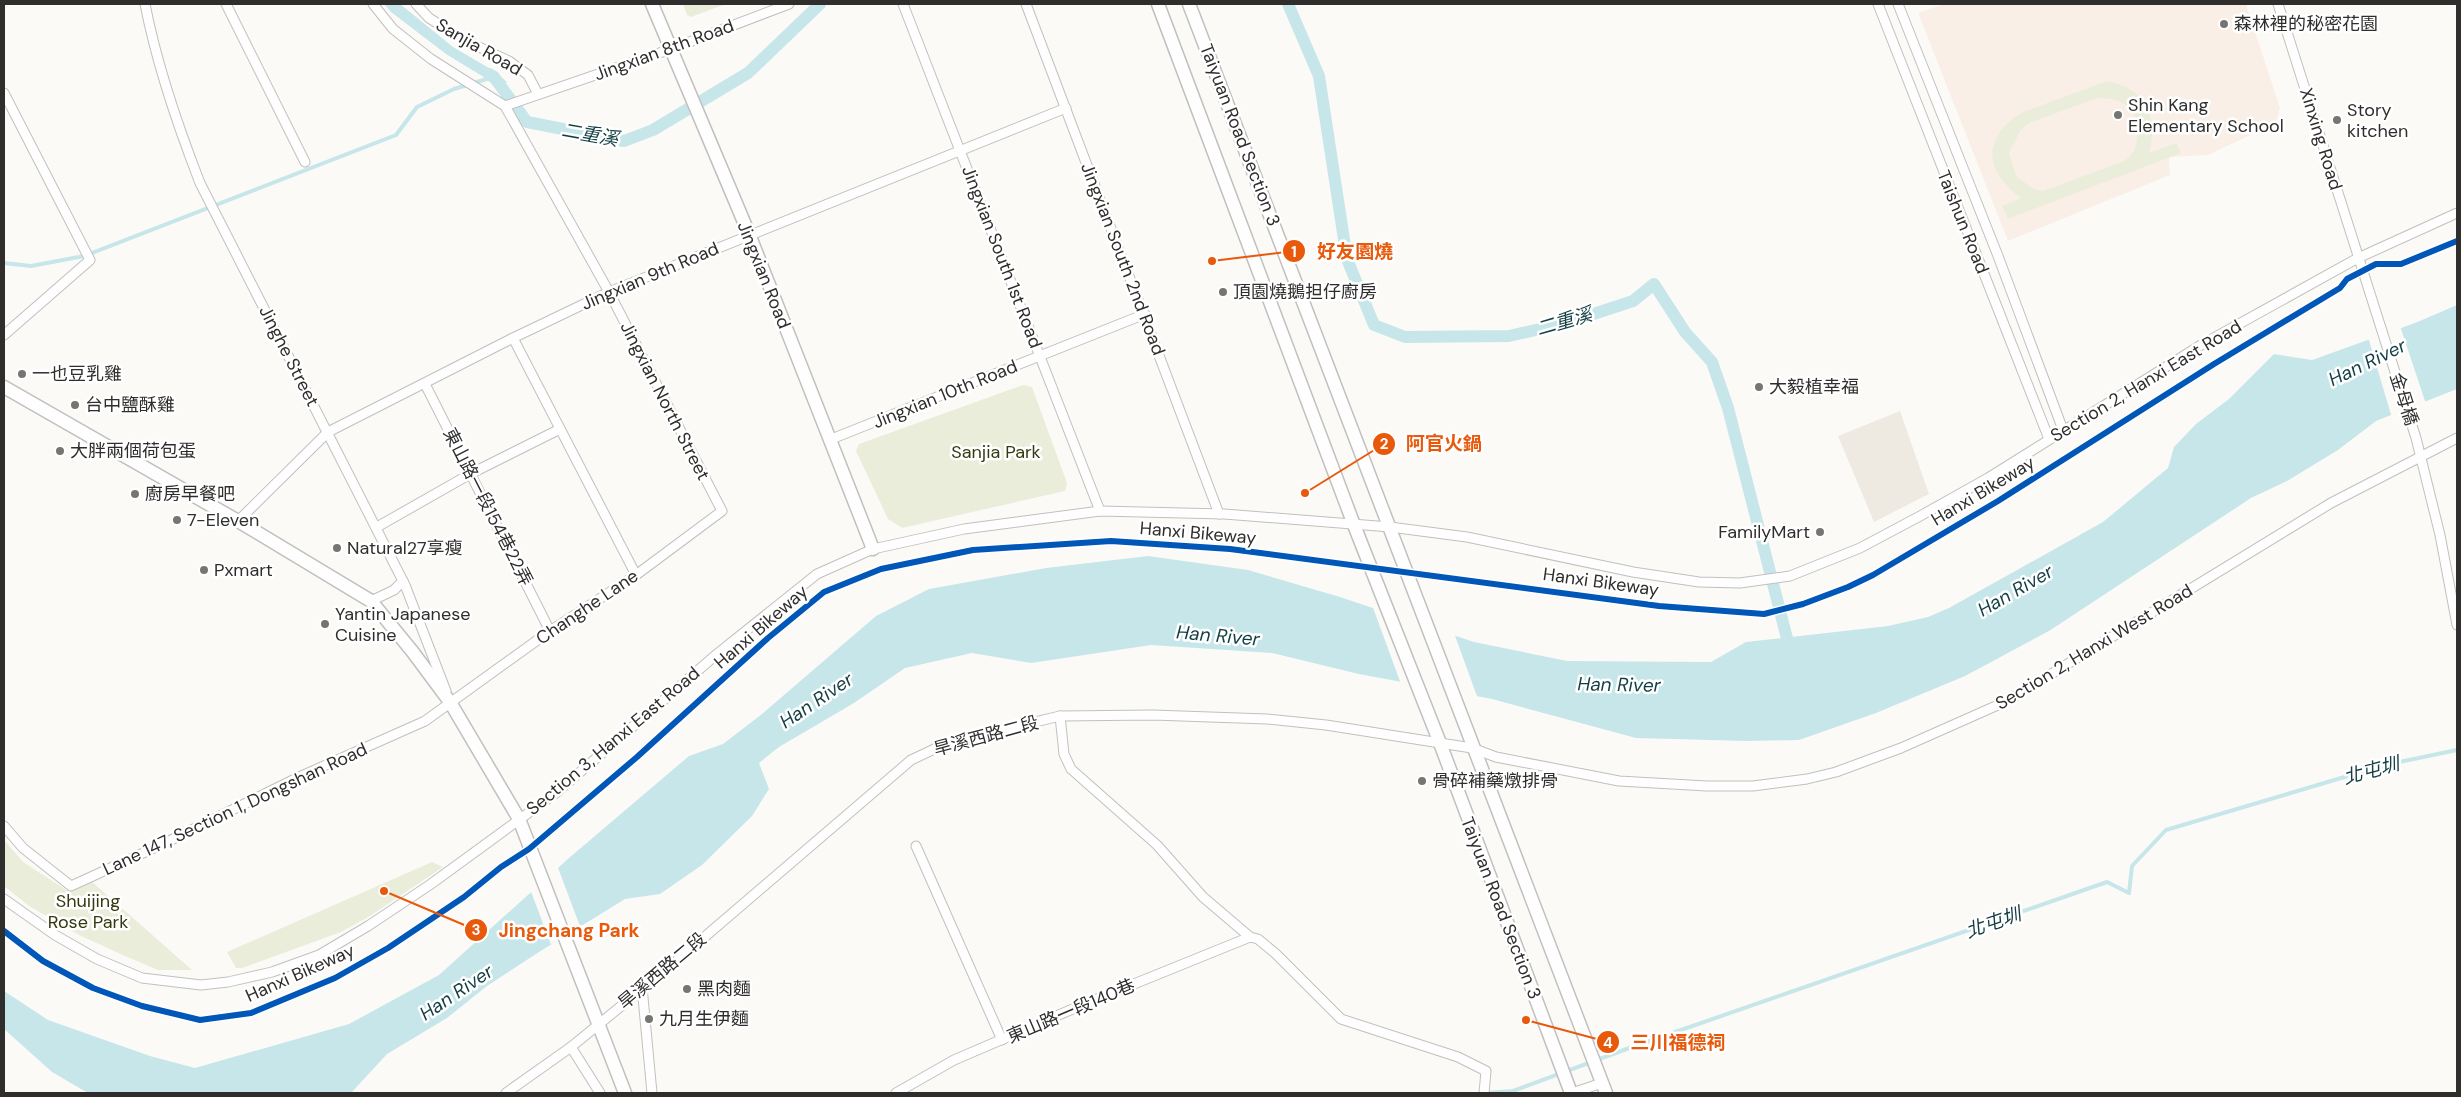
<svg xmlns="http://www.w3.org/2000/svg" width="2461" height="1097" viewBox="0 0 2461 1097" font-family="'DM Sans','Noto Sans TC',sans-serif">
<rect width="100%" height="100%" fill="#fcfaf7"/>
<!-- built -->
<path fill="#eeeae2" d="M 1900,411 L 1929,494 L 1874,522 L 1838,436 Z"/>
<!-- education -->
<path fill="#f9efe6" d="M 1944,4 L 2246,4 L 2280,108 L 2276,123 L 2208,155 L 2169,157 L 2170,175 L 2008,241 L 1918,13 Z"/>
<!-- green -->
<g fill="#ebeddb" fill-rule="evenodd">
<path d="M 683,4 L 726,4 L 691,17 L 687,15 Z"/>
<path d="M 2107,81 C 2146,88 2159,117 2149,153 L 2176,143 L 2181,153 L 2008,219 L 2002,206 L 2021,198 C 1984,171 1981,137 2023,112 ZM 2097,98 C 2125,98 2140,109 2137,138 C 2136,149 2133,155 2124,161 L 2043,191 L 2034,189 L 2017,177 L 2009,153 L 2020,131 L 2029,123 Z"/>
<path d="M 1023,385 L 1032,387 L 1067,483 L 1065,491 L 902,528 L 888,519 L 856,451 L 859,444 Z"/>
<path d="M 4,840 L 23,862 L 68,891 L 90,880 L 192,970 L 158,970 L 125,956 L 79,935 L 29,906 L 4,886 Z"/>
<path d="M 432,862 L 443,867 L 370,916 L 341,932 L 242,968 L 236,968 L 227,952 Z"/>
</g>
<!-- water -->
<g fill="#c7e6ea">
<path d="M 384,4 L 400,4 L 453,47 L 494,71 L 507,82 L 496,88 L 487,79 L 446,54 L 391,12 Z"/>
<path d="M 2457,305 L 2457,389 L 2376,421 L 2338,450 L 2287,481 L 2251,498 L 2049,631 L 1965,676 L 1876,713 L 1799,740 L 1747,741 L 1636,738 L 1492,699 L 1359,674 L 1272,653 L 1151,645 L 1031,663 L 972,653 L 905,668 L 854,703 L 779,747 L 759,763 L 769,789 L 752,816 L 702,865 L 660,894 L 625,899 L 539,952 L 487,986 L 447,1018 L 387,1054 L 351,1093 L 88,1093 L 52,1072 L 4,1029 L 4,991 L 48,1020 L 150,1056 L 195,1068 L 349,1024 L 439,975 L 569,858 L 689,756 L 723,744 L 762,714 L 876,616 L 929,589 L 1046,568 L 1148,556 L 1248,570 L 1340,597 L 1474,642 L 1567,661 L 1711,662 L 1746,642 L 1888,626 L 1928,617 L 1949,608 L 2103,522 L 2168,468 L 2174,447 L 2196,424 L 2229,399 L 2274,354 L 2312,360 L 2415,323 Z"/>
</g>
<!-- pier -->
<g fill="#fcfaf7">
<path d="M 2400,326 L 2426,404 L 2392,418 L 2368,337 Z"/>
<path d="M 1372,605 L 1454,633 L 1478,699 L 1401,684 Z"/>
<path d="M 557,865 L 581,929 L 552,947 L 530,889 Z"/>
</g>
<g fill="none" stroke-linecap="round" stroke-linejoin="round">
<!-- stream -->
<g stroke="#c7e6ea" stroke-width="4">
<path d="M 4,263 L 31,266 L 84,256 L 396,135 L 417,107 L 454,89 L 490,78"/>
<path d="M 1486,1093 L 1513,1091 L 1632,1047 L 2107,882 L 2129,893 L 2132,866 L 2166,830 L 2385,765 L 2457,750"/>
</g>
<!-- canal -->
<g stroke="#c7e6ea" stroke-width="12">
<path d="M 1288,4 L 1319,76 L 1347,259 L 1374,325 L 1405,337 L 1509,336 L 1563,324 L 1633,301 L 1654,284 L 1685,332 L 1712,362 L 1728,408 L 1791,654"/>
<path d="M 489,74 L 494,77 L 527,122 L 624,141 L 653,130 L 748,73 L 820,4"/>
</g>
<defs>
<g id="street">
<path d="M 145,4 C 157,66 177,124 200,183 L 405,585 L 446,691"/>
<path d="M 226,4 L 305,162"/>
<path d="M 373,4 L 393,29 L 431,59 L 505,106 L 671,49 L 789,4"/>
<path d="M 416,4 L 429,18 L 464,40 L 509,61 L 528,75 L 538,94"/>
<path d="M 903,4 L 1100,511"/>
<path d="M 1026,4 L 1219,514"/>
<path d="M 1878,4 L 2049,439"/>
<path d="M 1898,4 L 1998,256 L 2063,430"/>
<path d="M 2278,4 L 2416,438 L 2440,535 L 2457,625"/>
<path d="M 4,93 L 90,260 L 4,335"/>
<path d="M 513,338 L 636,575"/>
<path d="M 425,384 L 550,631"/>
<path d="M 829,440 L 1145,314"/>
<path d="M 238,521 L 328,432 L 513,338 L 609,292 L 1066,108"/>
<path d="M 377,527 L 472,473 L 560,429"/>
<path d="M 371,601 L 394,590 L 403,581"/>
<path d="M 1060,716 L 1064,754 L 1071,769 L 1157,845 L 1203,897 L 1250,937 L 1258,939 L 1276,954 L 1341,1019 L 1458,1057 L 1486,1071 L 1484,1093"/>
<path d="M 4,826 L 23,848 L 71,886 L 165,843 L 299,777 L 425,721 L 550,631 L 636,575 L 722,511 L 609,292 L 505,106"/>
<path d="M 916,846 L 1002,1040"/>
<path d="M 4,899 L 55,935 L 97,959 L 142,978 L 201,985 L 228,982 L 272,972 L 319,955 L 368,926 L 431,884 L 557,792 L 717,654 L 817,574 L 873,549 L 964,529 L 1100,511 L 1224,514 L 1390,527 L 1467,537 L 1633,572 L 1699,582 L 1740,583 L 1790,576 L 1860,548 L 1922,515 L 1988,478 L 2201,345 L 2358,258 L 2457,213"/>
<path d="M 642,987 L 652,1093"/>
<path d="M 571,1047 L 600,1093"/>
<path d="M 506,1093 L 571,1047 L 680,958 L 911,760 L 947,743 L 1060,716 L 1153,715 L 1267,719 L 1326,725 L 1472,748 L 1496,757 L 1619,781 L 1707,786 L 1753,786 L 1807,779 L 1836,772 L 1901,748 L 2007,701 L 2331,503 L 2457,438"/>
<path d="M 896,1093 L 954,1060 L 1082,1005 L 1250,937"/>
<path d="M 1572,1093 L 1602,1083"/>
</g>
<g id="secondary">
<path d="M 652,4 L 749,234 L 873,549"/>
<path d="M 1158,4 L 1354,525 L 1440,743 L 1571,1093"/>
<path d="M 1189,4 C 1329,367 1465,731 1606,1093"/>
<path d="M 4,387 L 238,521 L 371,601 L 412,651 L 450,702 L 519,819 L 625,1093"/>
</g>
</defs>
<!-- street casing -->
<use href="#street" stroke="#c1c0be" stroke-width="11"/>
<!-- secondary casing -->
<use href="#secondary" stroke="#c1c0be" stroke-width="15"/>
<!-- street -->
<use href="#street" stroke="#fffefe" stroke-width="9"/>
<!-- secondary -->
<use href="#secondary" stroke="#fffefe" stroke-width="12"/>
<defs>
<path id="cycleway" d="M 4,931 L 43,961 L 93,988 L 142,1006 L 200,1020 L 251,1013 L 335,978 L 388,948 L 464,897 L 501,867 L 529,849 L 637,757 L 768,638 L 824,592 L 881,569 L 973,550 L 1111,541 L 1230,549 L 1659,606 L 1764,614 L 1803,604 L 1848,587 L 1873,575 L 1998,501 L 2214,364 L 2340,288 L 2347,279 L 2376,264 L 2401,264 L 2457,241"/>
</defs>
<!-- cycleway casing -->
<use href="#cycleway" stroke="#fff" stroke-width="9"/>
<!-- cycleway -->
<use href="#cycleway" stroke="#0057b8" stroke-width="6"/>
</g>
<!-- markers -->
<g fill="#777574" stroke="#fff" stroke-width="2">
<circle cx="2224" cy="24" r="5"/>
<circle cx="2118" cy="115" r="5"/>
<circle cx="2337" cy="120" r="5"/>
<circle cx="1223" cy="292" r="5"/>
<circle cx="22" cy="374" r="5"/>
<circle cx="1759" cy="387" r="5"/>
<circle cx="75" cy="405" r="5"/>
<circle cx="60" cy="451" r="5"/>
<circle cx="135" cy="494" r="5"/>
<circle cx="177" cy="520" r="5"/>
<circle cx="1820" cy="532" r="5"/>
<circle cx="337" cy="548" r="5"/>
<circle cx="204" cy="570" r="5"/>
<circle cx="325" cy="624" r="5"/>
<circle cx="1422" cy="781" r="5"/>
<circle cx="687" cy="989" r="5"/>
<circle cx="649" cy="1019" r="5"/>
</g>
<g text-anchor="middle" stroke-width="5" stroke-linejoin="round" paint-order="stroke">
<!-- poi labels -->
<g font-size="18" fill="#2f2e2d" stroke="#fff" text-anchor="start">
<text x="2234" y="30">森林裡的秘密花園</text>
<text x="2128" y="111">Shin Kang<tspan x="2128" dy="21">Elementary School</tspan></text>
<text x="2347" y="116">Story<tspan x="2347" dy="21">kitchen</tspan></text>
<text x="1233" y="298">頂園燒鵝担仔廚房</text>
<text x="32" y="380">一也豆乳雞</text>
<text x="1769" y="393">大毅植幸福</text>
<text x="85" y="411">台中鹽酥雞</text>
<text x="70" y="457">大胖兩個荷包蛋</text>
<text x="145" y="500">廚房早餐吧</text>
<text x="187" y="526">7-Eleven</text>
<text x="1810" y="538" text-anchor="end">FamilyMart</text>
<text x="347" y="554">Natural27享瘦</text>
<text x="214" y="576">Pxmart</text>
<text x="335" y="620">Yantin Japanese<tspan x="335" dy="21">Cuisine</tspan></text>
<text x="1432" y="787">骨碎補藥燉排骨</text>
<text x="697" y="995">黑肉麵</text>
<text x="659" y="1025">九月生伊麵</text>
</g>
<!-- street labels -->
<g font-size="18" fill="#2f2e2d" stroke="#fff">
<text transform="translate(479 47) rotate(30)" y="6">Sanjia Road</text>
<text transform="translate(664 50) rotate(-20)" y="6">Jingxian 8th Road</text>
<text transform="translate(1240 135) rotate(69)" y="6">Taiyuan Road Section 3</text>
<text transform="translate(2321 139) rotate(73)" y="6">Xinxing Road</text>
<text transform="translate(1963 222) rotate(68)" y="6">Taishun Road</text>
<text transform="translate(1002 257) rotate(69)" y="6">Jingxian South 1st Road</text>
<text transform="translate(1123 259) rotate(69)" y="6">Jingxian South 2nd Road</text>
<text transform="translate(764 275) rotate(68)" y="6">Jingxian Road</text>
<text transform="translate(650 276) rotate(-23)" y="6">Jingxian 9th Road</text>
<text transform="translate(289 356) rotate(63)" y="6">Jinghe Street</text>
<text transform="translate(2146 381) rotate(-31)" y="6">Section 2, Hanxi East Road</text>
<text transform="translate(945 394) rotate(-22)" y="6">Jingxian 10th Road</text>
<text transform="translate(2404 399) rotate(72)" y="6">金母橋</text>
<text transform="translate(665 401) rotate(63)" y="6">Jingxian North Street</text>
<text transform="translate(1983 491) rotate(-31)" y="6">Hanxi Bikeway</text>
<text transform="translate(488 507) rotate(63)" y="6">東山路一段154巷22弄</text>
<text transform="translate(1198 533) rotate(5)" y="6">Hanxi Bikeway</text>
<text transform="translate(1601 582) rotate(8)" y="6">Hanxi Bikeway</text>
<text transform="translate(587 607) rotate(-34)" y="6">Changhe Lane</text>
<text transform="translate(761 627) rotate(-41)" y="6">Hanxi Bikeway</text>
<text transform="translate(2094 647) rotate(-31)" y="6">Section 2, Hanxi West Road</text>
<text transform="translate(986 736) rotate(-15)" y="6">旱溪西路二段</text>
<text transform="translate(613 741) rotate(-40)" y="6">Section 3, Hanxi East Road</text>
<text transform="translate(235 809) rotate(-25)" y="6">Lane 147, Section 1, Dongshan Road</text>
<text transform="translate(1501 908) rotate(69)" y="6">Taiyuan Road Section 3</text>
<text transform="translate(662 971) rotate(-40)" y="6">旱溪西路二段</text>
<text transform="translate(300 973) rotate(-24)" y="6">Hanxi Bikeway</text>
<text transform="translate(1071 1011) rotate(-23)" y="6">東山路一段140巷</text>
</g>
<!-- park labels -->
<g font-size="18" fill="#35390d" stroke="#fff">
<text x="996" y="458">Sanjia Park</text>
<text x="88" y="907">Shuijing<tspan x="88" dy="21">Rose Park</tspan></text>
</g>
<!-- water labels -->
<g font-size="19" font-style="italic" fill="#133e43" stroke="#fff">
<text transform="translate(590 134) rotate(10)" y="7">二重溪</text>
<text transform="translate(1564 321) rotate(-16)" y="7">二重溪</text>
<text transform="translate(2367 362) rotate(-26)" y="7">Han River</text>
<text transform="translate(2015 590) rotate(-30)" y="7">Han River</text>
<text transform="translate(1218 635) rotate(5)" y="7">Han River</text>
<text transform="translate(1619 684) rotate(1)" y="7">Han River</text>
<text transform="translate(816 700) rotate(-34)" y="7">Han River</text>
<text transform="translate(2371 770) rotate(-15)" y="7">北屯圳</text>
<text transform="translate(1993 922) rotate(-19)" y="7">北屯圳</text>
<text transform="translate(456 992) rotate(-34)" y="7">Han River</text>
</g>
</g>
<!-- callouts -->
<path fill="none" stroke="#e8590c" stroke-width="2" d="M1212 261L1294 251M1305 493L1384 444M384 891L476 930M1526 1020L1608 1042"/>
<g fill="#e8590c" stroke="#fff" stroke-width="2">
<circle cx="1212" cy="261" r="5"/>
<circle cx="1305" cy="493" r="5"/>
<circle cx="384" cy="891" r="5"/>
<circle cx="1526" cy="1020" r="5"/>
<circle cx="1294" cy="251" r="12"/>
<circle cx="1384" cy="444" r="12"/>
<circle cx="476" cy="930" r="12"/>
<circle cx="1608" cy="1042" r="12"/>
</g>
<g font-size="15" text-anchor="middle" font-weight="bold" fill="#fff">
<text x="1294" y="257">1</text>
<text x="1384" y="449">2</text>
<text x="476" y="935">3</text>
<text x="1608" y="1048">4</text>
</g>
<g font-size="19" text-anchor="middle" font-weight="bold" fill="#e8590c" stroke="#fff" stroke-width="5" stroke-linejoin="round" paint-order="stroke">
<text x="1355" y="258">好友園燒</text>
<text x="1444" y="450">阿官火鍋</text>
<text x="569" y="937">Jingchang Park</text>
<text x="1678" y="1049">三川福德祠</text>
</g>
<!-- border -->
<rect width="2461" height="1097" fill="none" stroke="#2f2e2d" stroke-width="10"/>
</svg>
